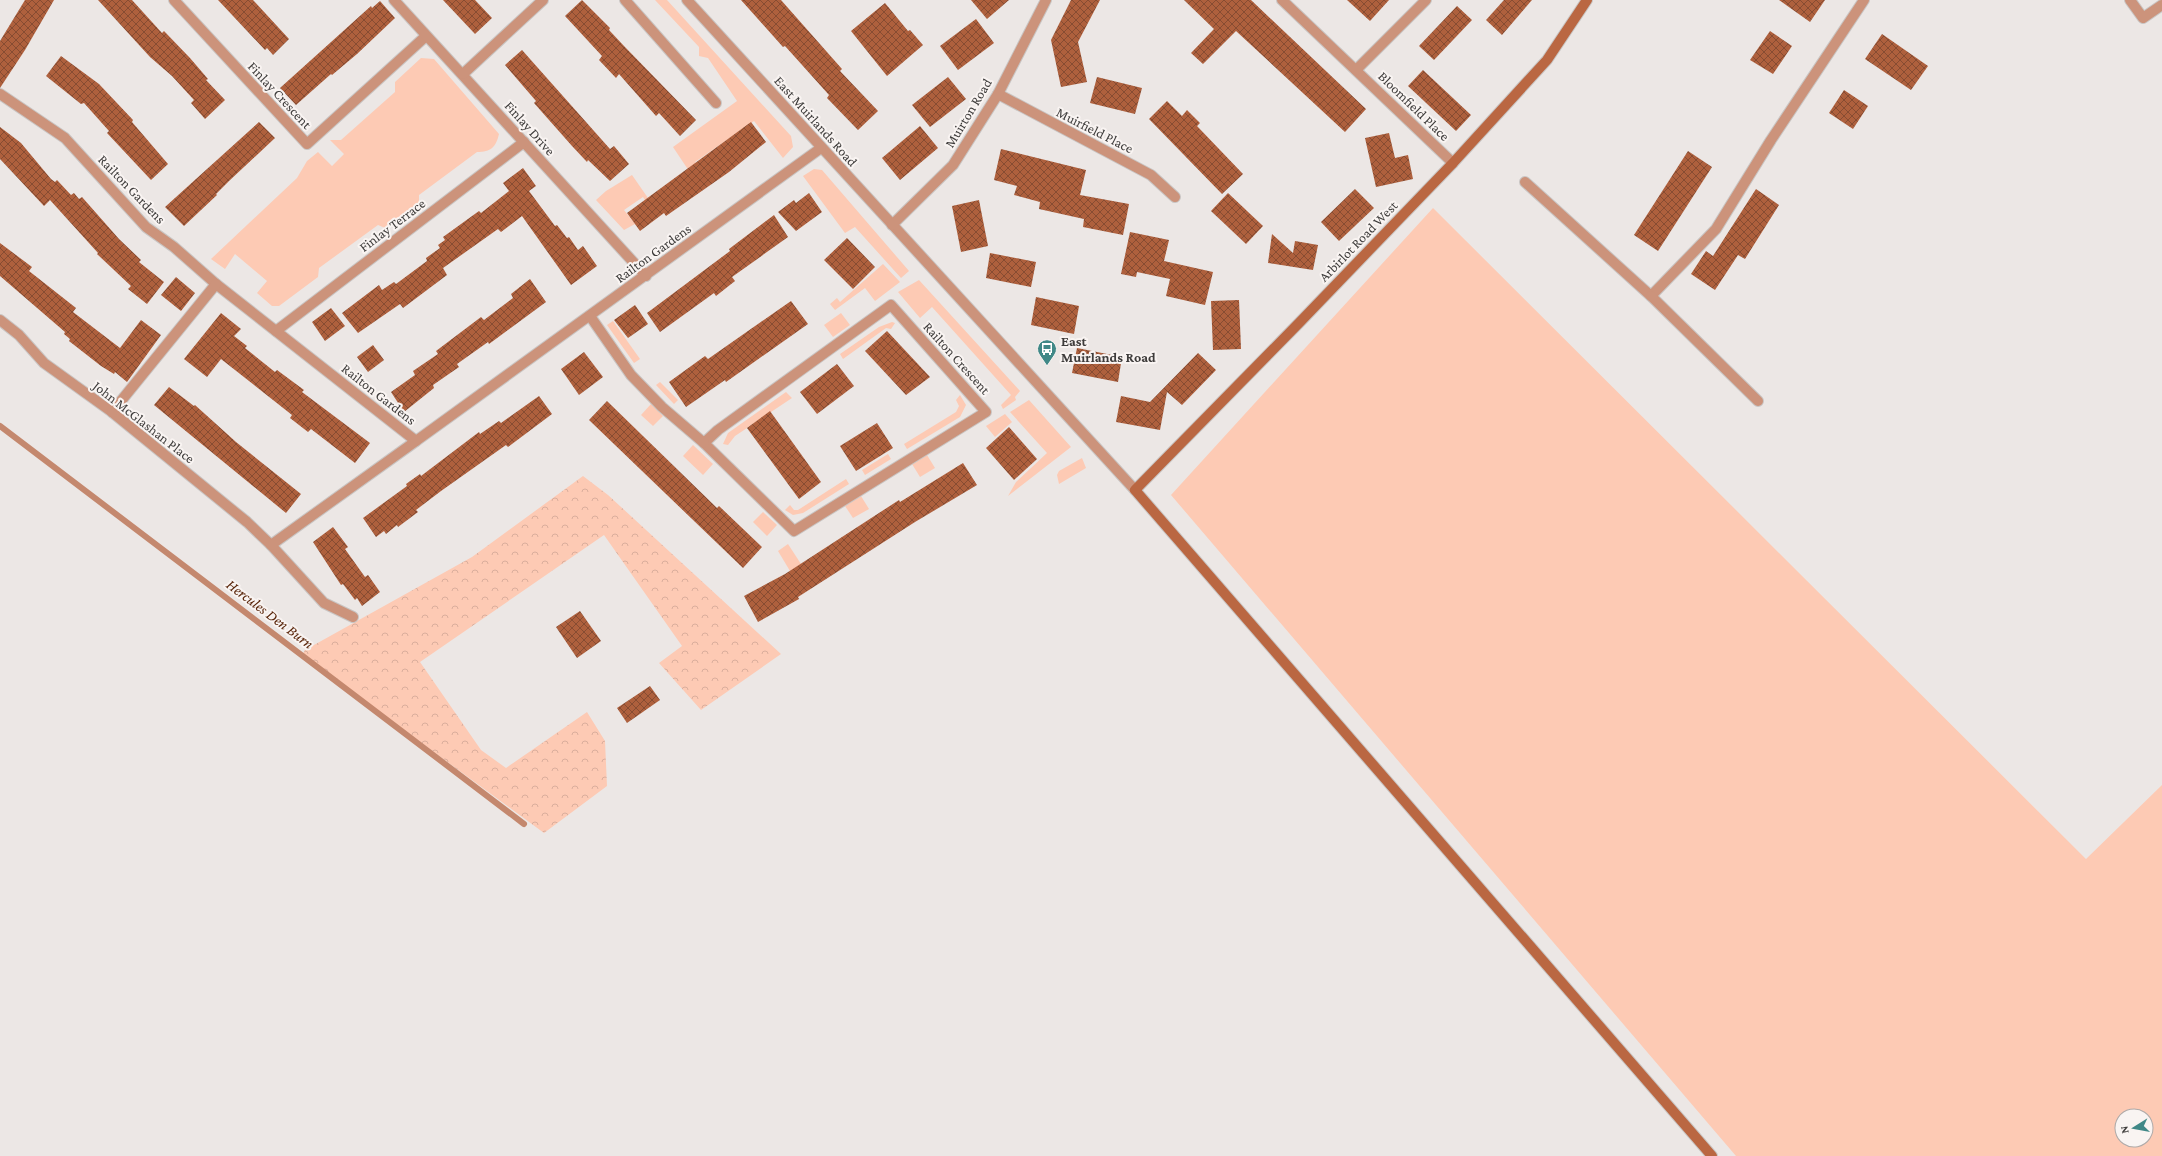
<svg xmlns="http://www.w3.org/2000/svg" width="2162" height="1156" viewBox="0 0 2162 1156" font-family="'Crimson Pro',serif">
<defs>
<pattern id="forest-crowns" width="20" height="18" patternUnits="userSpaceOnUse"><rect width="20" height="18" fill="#fdcab4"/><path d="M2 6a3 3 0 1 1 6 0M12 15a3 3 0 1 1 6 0" fill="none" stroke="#daae9c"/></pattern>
<pattern id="building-cross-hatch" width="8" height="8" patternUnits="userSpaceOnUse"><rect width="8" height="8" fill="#ae603d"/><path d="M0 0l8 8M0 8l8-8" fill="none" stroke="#874c32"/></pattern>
</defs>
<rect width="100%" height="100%" fill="#ece7e5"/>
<!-- grass -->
<g fill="#fdcab4" fill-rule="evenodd">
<path d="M 655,0 L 667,0 L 791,136 L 793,147 L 783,158 L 754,121 L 695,162 L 697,165 L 689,171 L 673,147 L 737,101 L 708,58 L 699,56 L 699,47 Z"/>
<path d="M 421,58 L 434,59 L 499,134 C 496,147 491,152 477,152 L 419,195 L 419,202 L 385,228 L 378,225 L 319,268 L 318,277 L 279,306 L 272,306 L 257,293 L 267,281 L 235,254 L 225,269 L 211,259 L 297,178 L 307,161 L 318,152 L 332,166 L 344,154 L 330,140 L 341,140 L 395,92 L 395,82 Z"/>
<path d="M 814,169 L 822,170 L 909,271 L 901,278 L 855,227 L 845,233 L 803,176 Z"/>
<path d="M 632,175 L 648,198 L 645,200 L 643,197 L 624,210 L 635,224 L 624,230 L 596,200 L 606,191 Z"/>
<path d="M 1433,208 L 2086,859 L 2162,785 L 2162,1156 L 1736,1156 L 1171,495 ZM 2122,1116 L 2146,1116 L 2146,1140 L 2122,1140 Z"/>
<path d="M 883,264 L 900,282 L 875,301 L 865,288 L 835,310 L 830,304 L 837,298 L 840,302 Z"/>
<path d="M 919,280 L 1020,391 L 1015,397 L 1016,400 L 1003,409 L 1001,405 L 1011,395 L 932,307 L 920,318 L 898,292 Z"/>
<path d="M 841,313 L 850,325 L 833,337 L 824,325 Z"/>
<path d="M 613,321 L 640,359 L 634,363 L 607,325 Z"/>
<path d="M 892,322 L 895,323 L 891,329 L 886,328 L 843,359 L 840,354 L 879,327 Z"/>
<path d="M 660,382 L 678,400 L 674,404 L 656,385 Z"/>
<path d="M 786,392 L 792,398 L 735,436 L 728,445 L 723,444 L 728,433 Z"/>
<path d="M 960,395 L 966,405 L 960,417 L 907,449 L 904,444 L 956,412 L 959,406 L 956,400 Z"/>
<path d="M 1029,400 L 1071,447 L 1008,496 L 1016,482 L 1047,453 L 1010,412 Z"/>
<path d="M 651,404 L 663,416 L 653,426 L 641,415 Z"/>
<path d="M 1005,414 L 1012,422 L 995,437 L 986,426 Z"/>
<path d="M 693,445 L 713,464 L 703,475 L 683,456 Z"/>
<path d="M 888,454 L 891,459 L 865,475 L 862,470 Z"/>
<path d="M 927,455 L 935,468 L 920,477 L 912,464 Z"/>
<path d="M 1082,458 L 1086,468 L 1059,484 L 1057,475 L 1059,471 Z"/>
<path d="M 846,479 L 849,484 L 803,513 L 793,515 L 785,510 L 790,505 L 794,510 L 798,510 Z"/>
<path d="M 861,496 L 869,509 L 853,518 L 845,506 Z"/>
<path d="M 763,512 L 777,525 L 767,536 L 753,522 Z"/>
<path d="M 788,544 L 801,564 L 790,571 L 778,551 Z"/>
</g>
<!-- forest -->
<path fill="url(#forest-crowns)" d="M 583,476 L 608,495 L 781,654 L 701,710 L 659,663 L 682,646 L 604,535 L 420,662 L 481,750 L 506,768 L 587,712 L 605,741 L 607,786 L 544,833 L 302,655 L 305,650 L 472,557 Z"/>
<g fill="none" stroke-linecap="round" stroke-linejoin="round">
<!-- stream -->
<path stroke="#c4886e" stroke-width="6" d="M 0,426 L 524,824"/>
</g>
<!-- building -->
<g fill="url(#building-cross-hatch)">
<path d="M 25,0 L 54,0 L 25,50 L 0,88 L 0,41 Z"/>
<path d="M 98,0 L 132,0 L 162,33 L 164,31 L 190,58 L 208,79 L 206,80 L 225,100 L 205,119 L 191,103 L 194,100 L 172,76 L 150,57 Z"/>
<path d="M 218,0 L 253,0 L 289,39 L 273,55 L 267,48 L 265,50 Z"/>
<path d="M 443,0 L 475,0 L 492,18 L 475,34 Z"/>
<path d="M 582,0 L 610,28 L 609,30 L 624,46 L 696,120 L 680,136 L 659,113 L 656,116 L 619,74 L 616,78 L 599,60 L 602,56 L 565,16 Z"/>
<path d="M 741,0 L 781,0 L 842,69 L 840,71 L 878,111 L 858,130 L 827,98 L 829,95 L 785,46 L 783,47 Z"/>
<path d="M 971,0 L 1009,0 L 987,19 Z"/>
<path d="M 1071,0 L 1100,0 L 1078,42 L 1087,82 L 1061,87 L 1051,40 Z"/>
<path d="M 1184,0 L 1251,0 L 1366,109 L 1345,132 L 1236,31 L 1203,64 L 1191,53 L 1214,29 Z"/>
<path d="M 1347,0 L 1389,0 L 1370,21 Z"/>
<path d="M 1504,0 L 1532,0 L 1502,35 L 1486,20 Z"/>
<path d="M 1779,0 L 1825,0 L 1810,22 Z"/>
<path d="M 380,1 L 395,18 L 357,54 L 332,75 L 331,74 L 296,105 L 280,88 L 371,6 L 372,8 Z"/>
<path d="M 885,3 L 908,31 L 910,30 L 923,45 L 887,76 L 851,31 Z"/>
<path d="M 1457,6 L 1472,20 L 1434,60 L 1419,46 Z"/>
<path d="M 976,19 L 994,43 L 958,70 L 940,46 Z"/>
<path d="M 1770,31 L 1792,46 L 1773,74 L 1750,60 Z"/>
<path d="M 1882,34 L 1928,66 L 1911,90 L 1865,59 Z"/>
<path d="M 522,50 L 610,149 L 614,146 L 629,164 L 610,181 L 588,160 L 587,162 L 572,146 L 534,103 L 536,101 L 505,65 Z"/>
<path d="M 61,56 L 99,84 L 133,120 L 132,122 L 168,164 L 151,180 L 107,133 L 109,131 L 84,103 L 81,104 L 46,76 Z"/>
<path d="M 1423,70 L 1471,115 L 1456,131 L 1408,86 Z"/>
<path d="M 948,77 L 966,99 L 930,127 L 912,105 Z"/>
<path d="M 1097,77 L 1142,88 L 1135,114 L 1090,103 Z"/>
<path d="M 1844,90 L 1868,106 L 1853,129 L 1829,113 Z"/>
<path d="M 1167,101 L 1182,116 L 1187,110 L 1200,123 L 1197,126 L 1243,174 L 1222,194 L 1149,119 Z"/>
<path d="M 259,122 L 275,138 L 229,181 L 216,194 L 217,195 L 184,226 L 165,207 Z"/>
<path d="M 751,122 L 766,142 L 729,172 L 666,216 L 664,213 L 640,231 L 627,213 Z"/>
<path d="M 920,126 L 938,148 L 900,180 L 882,158 Z"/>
<path d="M 0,127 L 21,143 L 51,179 L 55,182 L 57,180 L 71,195 L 74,193 L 79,199 L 82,197 L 119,239 L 141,260 L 139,262 L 164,282 L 147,304 L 128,289 L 131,286 L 97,254 L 98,253 L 50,200 L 44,206 L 0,159 Z"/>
<path d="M 1389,133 L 1395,158 L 1408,155 L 1413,179 L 1376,187 L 1365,138 Z"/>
<path d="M 1001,149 L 1086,170 L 1080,195 L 1129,204 L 1123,235 L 1083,227 L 1084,219 L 1039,209 L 1040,202 L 1014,195 L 1017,186 L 994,180 Z"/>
<path d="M 1688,151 L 1712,167 L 1658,251 L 1634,235 Z"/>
<path d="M 523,168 L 536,186 L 529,191 L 555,226 L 557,225 L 567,238 L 569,237 L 578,250 L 583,246 L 597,266 L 571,285 L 522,216 L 501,232 L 498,229 L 443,268 L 447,275 L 403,308 L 400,304 L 358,333 L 342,313 L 379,285 L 382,290 L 394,282 L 396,284 L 427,261 L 426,258 L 440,248 L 438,245 L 445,240 L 443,237 L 479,211 L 481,213 L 509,191 L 503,183 Z"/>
<path d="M 1355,189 L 1374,208 L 1339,241 L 1321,222 Z"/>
<path d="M 1756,189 L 1779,205 L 1745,259 L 1738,255 L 1715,290 L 1691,274 L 1706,251 L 1713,256 Z"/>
<path d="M 809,193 L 822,212 L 796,231 L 778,212 L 794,200 L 796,203 Z"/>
<path d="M 1228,193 L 1263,226 L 1246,244 L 1211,211 Z"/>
<path d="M 979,200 L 988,246 L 961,252 L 952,206 Z"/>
<path d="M 774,215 L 788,237 L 732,277 L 735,281 L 716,296 L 714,293 L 660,332 L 647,313 L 730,251 L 729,249 Z"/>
<path d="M 1130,232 L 1169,240 L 1164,261 L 1213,272 L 1205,305 L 1166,296 L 1170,279 L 1137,272 L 1136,277 L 1121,274 Z"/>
<path d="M 1272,234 L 1293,253 L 1295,241 L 1318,245 L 1313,270 L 1268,263 Z"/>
<path d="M 847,238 L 875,267 L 853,289 L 824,260 Z"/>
<path d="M 0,243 L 32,267 L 29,271 L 76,308 L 73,312 L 120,348 L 141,320 L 161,335 L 127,382 L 115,372 L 114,374 L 101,366 L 69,341 L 70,339 L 64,334 L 65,332 L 0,276 Z"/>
<path d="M 990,253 L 1036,262 L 1031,287 L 986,278 Z"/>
<path d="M 176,277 L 195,293 L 181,311 L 161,295 Z"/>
<path d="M 530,279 L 546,302 L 489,344 L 488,342 L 457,364 L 459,367 L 433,385 L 434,388 L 404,412 L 391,392 L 415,375 L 413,371 L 438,354 L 436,351 L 481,317 L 484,320 L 513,298 L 511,294 Z"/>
<path d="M 1036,297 L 1079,306 L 1074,334 L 1031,325 Z"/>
<path d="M 1239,300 L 1241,349 L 1213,350 L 1211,301 Z"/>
<path d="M 791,301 L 808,324 L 726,382 L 725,380 L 686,407 L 669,382 L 705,356 L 708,359 Z"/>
<path d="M 635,305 L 648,324 L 628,338 L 614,320 Z"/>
<path d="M 331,308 L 345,326 L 325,341 L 312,322 Z"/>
<path d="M 221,313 L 241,329 L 234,336 L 247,346 L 245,348 L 275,372 L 277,370 L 304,390 L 302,392 L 370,443 L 355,463 L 311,429 L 308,432 L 290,418 L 292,415 L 221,359 L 207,377 L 184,359 Z"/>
<path d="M 887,331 L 930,377 L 906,395 L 865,351 Z"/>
<path d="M 373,345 L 384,360 L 368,372 L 357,357 Z"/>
<path d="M 1077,348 L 1122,357 L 1118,382 L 1072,373 Z"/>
<path d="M 584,352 L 603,377 L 579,395 L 561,369 Z"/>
<path d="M 1198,353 L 1216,370 L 1182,405 L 1167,392 L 1160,430 L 1116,422 L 1121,396 L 1150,402 Z"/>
<path d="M 837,364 L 854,386 L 817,414 L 800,392 Z"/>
<path d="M 169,387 L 194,406 L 195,405 L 236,442 L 301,494 L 286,513 L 154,405 Z"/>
<path d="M 539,396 L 552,414 L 508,447 L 506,445 L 441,491 L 416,510 L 418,512 L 398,527 L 397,525 L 386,534 L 384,531 L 376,537 L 363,518 L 407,486 L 406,484 L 420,474 L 421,476 L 479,432 L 480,434 L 499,421 L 501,423 Z"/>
<path d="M 607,401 L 717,508 L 719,506 L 762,547 L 743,568 L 589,420 Z"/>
<path d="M 770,411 L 821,482 L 799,499 L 747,428 Z"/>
<path d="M 877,423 L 893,448 L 856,471 L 840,446 Z"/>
<path d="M 1009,427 L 1037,459 L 1014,480 L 986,448 Z"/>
<path d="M 963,463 L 977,485 L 915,522 L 798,597 L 799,599 L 758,622 L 744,596 L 785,574 L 899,500 L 900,502 Z"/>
<path d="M 333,527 L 348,547 L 345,549 L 365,577 L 368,575 L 380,592 L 362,606 L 357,598 L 355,600 L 343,584 L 341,585 L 313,542 Z"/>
<path d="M 580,611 L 601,641 L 577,658 L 556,627 Z"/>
<path d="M 650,686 L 660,700 L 627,723 L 617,708 Z"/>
</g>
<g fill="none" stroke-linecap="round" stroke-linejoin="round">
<defs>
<g id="street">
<path d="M 174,0 L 307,144 L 426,36"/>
<path d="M 394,0 L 646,276"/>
<path d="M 625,0 L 716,103"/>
<path d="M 687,0 L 1135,490"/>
<path d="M 1282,0 L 1453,163"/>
<path d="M 2130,0 L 2143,18 L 2162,5"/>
<path d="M 1356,70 L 1426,0"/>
<path d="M 463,74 L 543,0"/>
<path d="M 0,94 L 65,138 L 146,227 L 174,247 L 216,284 L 416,441 L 821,148"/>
<path d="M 998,94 L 1151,175 L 1175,197"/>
<path d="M 1525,182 L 1651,296 L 1716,229 L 1771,140 L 1864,0"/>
<path d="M 892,225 L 953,165 L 998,94 L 1046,0"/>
<path d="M 1651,296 L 1758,401"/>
<path d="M 891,305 L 986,412 L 794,531 L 704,443 L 718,430 Z"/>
<path d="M 590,316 L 631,375 L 662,407 L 704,443"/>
<path d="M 0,320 L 19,335 L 44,363 L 112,412 L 247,522 L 271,545 L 324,603 L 353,617"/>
<path d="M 276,331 L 524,142"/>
<path d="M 112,412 L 216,284"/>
<path d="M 271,545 L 416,441"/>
</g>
<path id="secondary" d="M 1587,0 L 1547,60 L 1453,163 L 1299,323 L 1135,490 L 1712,1156"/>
</defs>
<!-- street casing -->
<use href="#street" stroke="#c9c5c3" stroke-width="12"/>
<!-- secondary casing -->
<use href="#secondary" stroke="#c9c5c3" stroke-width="12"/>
<!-- street -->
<use href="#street" stroke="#cc937b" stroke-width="10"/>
<!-- secondary -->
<use href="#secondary" stroke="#ba6742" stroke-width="10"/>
</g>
<!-- icons -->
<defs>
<symbol id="bus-pin" viewBox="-11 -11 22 30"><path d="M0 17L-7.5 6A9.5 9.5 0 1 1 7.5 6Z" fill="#408887" stroke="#f9f4f2"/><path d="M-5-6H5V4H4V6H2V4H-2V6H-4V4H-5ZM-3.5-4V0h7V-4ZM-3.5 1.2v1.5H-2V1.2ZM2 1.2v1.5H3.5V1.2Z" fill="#fff"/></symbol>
</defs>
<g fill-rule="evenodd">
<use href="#bus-pin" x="1036" y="338" width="22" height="30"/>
</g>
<g text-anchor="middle" stroke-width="4" stroke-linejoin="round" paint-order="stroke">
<!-- street labels -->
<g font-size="14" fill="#3e3c3b" stroke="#f9f4f2">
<text transform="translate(280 95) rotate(47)" y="5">Finlay Crescent</text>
<text transform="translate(1414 106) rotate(44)" y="5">Bloomfield Place</text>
<text transform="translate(968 113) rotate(-59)" y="5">Muirton Road</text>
<text transform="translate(816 121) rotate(48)" y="5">East Muirlands Road</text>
<text transform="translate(530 128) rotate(48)" y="5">Finlay Drive</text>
<text transform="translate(1095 130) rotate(27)" y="5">Muirfield Place</text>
<text transform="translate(132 189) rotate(46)" y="5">Railton Gardens</text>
<text transform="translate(392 225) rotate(-37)" y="5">Finlay Terrace</text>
<text transform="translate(1358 241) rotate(-46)" y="5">Arbirlot Road West</text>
<text transform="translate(653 253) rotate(-36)" y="5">Railton Gardens</text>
<text transform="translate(957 358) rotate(48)" y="5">Railton Crescent</text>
<text transform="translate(379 394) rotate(38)" y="5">Railton Gardens</text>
<text transform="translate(144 422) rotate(38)" y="5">John McGlashan Place</text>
</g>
<!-- poi labels -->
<g font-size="14" font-weight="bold" fill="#3e3c3b" stroke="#f9f4f2" text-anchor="start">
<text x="1061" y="346">East<tspan x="1061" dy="16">Muirlands Road</tspan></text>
</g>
<!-- water labels -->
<g font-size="15" font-style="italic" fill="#59250a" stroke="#f9f4f2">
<text transform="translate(270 614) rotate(37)" y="5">Hercules Den Burn</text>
</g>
</g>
<!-- north arrow -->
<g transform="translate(2134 1128) rotate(259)"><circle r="19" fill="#f9f4f2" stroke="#aeaaa9"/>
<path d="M0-3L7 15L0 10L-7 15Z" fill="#408887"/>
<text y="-6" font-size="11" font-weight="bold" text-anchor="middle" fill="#3e3c3b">N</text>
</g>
</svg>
